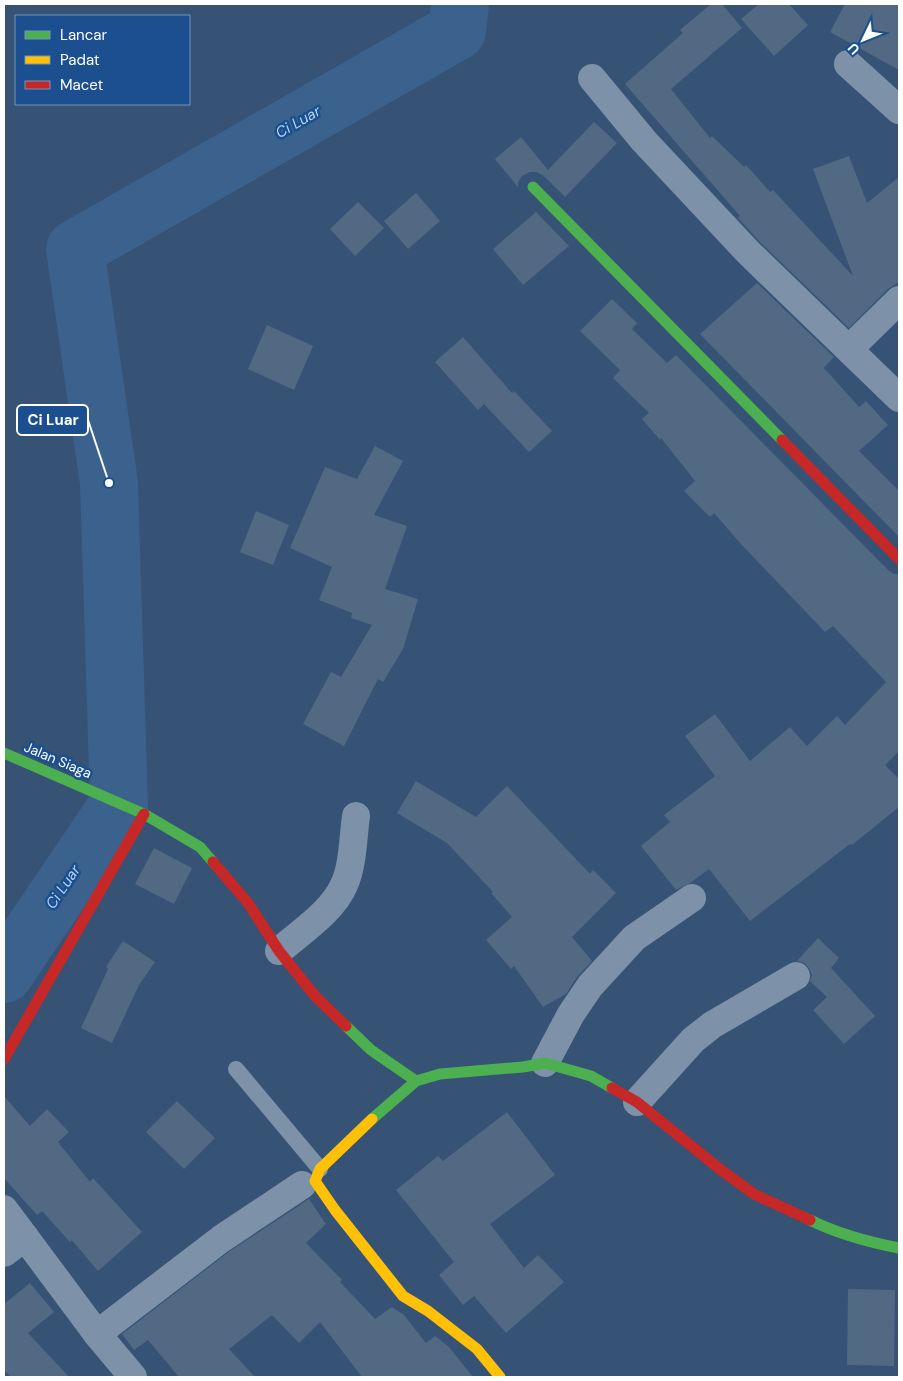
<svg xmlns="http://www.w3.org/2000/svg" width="903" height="1381" viewBox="0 0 903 1381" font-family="'DM Sans',sans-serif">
<rect width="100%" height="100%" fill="#365274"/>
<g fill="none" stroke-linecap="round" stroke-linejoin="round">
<!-- river -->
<path stroke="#3b618d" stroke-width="58" d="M 4,974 L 119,804 L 109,483 L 75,249 L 457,31 L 460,4"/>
</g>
<!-- building -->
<g fill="#526984">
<path d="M 711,4 L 722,4 L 742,28 L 671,89 L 710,138 L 712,136 L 744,167 L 746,165 L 770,192 L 773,190 L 853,276 L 813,169 L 849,156 L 867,203 L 899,177 L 899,282 L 888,289 L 849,328 L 760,242 L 738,218 L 740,216 L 625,84 L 683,33 L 680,30 Z"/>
<path d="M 759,4 L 789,4 L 808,25 L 774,56 L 741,19 Z"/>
<path d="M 845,4 L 899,4 L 899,70 L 830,32 Z"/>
<path d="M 594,122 L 617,143 L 565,197 L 544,176 L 537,172 L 530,172 L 522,176 L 518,182 L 518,187 L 495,159 L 521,137 L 548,170 Z"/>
<path d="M 416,193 L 440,221 L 408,249 L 384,221 Z"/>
<path d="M 358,202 L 384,228 L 355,256 L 330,229 Z"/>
<path d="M 536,212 L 569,246 L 523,285 L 493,249 Z"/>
<path d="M 757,283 L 834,357 L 824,368 L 859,407 L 866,401 L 888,425 L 859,451 L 899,491 L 899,537 L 700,334 Z"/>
<path d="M 612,299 L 637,323 L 632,329 L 667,363 L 676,355 L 888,570 L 894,574 L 899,574 L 899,751 L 885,765 L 899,779 L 899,807 L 852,845 L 850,844 L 750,921 L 709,869 L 690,883 L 676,890 L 641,846 L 670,822 L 664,815 L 715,776 L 685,736 L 715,714 L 750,761 L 790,727 L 807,746 L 837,716 L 845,725 L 886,682 L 833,626 L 825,632 L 740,543 L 714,513 L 710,517 L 684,491 L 695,481 L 661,438 L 660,440 L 642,419 L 649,413 L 613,378 L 620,370 L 580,331 Z"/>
<path d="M 267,325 L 313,346 L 294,390 L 248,369 Z"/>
<path d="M 463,337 L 512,393 L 514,391 L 552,431 L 529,452 L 484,404 L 478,410 L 435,362 Z"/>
<path d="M 375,446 L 403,461 L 374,515 L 407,526 L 385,589 L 418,599 L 403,649 L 383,682 L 378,679 L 344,746 L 303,724 L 331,672 L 341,677 L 372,625 L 351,618 L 352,613 L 319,600 L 332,567 L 290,548 L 325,467 L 357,479 Z"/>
<path d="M 256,511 L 289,525 L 273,565 L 240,552 Z"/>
<path d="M 416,781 L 476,817 L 507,786 L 590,874 L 593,870 L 616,893 L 572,937 L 592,961 L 577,977 L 566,994 L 543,1007 L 514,966 L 511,969 L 486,940 L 512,917 L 491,893 L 493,892 L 447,843 L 397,813 Z"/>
<path d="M 154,848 L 192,868 L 174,904 L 135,884 Z"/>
<path d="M 818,938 L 839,958 L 831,968 L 875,1016 L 844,1044 L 813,1010 L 827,997 L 810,981 L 812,975 L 809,968 L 804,963 L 797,961 Z"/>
<path d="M 123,941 L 155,962 L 139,985 L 112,1043 L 81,1028 L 108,969 L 106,967 Z"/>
<path d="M 4,1096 L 30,1126 L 47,1109 L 69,1132 L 58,1142 L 90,1182 L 93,1178 L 142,1232 L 98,1271 L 72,1240 L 70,1242 L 42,1211 L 37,1215 L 4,1178 Z"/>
<path d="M 177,1101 L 215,1138 L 184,1169 L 146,1132 Z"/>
<path d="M 507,1112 L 555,1175 L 490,1224 L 524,1268 L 538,1255 L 564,1282 L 506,1333 L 474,1296 L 463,1305 L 439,1275 L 454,1262 L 396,1190 L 438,1156 L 443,1161 Z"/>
<path d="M 309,1199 L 326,1224 L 306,1243 L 342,1280 L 340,1282 L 375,1319 L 392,1307 L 404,1315 L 426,1343 L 435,1336 L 449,1347 L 473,1377 L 362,1377 L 320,1322 L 299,1343 L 272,1315 L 229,1349 L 255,1377 L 179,1377 L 148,1340 L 134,1350 L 122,1334 L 230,1251 Z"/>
<path d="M 30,1283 L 54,1312 L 28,1333 L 69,1377 L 11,1377 L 4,1370 L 4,1304 Z"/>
<path d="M 848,1289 L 895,1290 L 894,1366 L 847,1365 Z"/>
</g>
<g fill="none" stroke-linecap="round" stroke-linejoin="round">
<!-- lane -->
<path stroke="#7d92a8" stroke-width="16" d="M 236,1069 L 320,1169"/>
<!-- street -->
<g stroke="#7d92a8" stroke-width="28">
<path d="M 848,64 L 899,110"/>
<path d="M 592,78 L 644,141 L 749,253 L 899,398"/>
<path d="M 849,349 L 899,300"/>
<path d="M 279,951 C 302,931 332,912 344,885 C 353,866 353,837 356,816"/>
<path d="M 545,1063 L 571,1014 L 590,986 L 634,938 L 692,898"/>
<path d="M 637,1102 L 693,1040 L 712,1025 L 796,976"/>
<path d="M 4,1209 L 97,1334 L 133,1377"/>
<path d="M 4,1253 L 25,1237"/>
<path d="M 97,1334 L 221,1239 L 302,1185"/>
</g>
<!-- fast -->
<g stroke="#4caf50" stroke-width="11">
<path d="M 533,187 L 782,440"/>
<path d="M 4,753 L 144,814 L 200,847 L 213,862"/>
<path d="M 346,1026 L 371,1050 L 416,1081"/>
<path d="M 372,1119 L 416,1081 L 440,1074 L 523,1067 L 545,1063 L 591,1076 L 612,1088"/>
<path d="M 810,1220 C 838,1234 868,1242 899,1248"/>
</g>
<!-- slow -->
<path stroke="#ffc107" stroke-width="11" d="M 372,1119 L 320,1169 L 315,1181 L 335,1210 L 403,1296 L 428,1311 L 477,1349 L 500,1377"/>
<!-- jam -->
<g stroke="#c62828" stroke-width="11">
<path d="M 782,440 L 899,559"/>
<path d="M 213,862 L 248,903 L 279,951 L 315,996 L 346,1026"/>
<path d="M 4,1059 L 144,814"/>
<path d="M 612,1088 L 637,1102 L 721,1170 L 754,1194 L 810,1220"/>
</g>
</g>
<g text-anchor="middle" stroke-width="5" stroke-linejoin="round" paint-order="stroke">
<!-- street labels -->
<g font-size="14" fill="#fff" stroke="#1b4f8f">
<text transform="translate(58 760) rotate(23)" y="5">Jalan Siaga</text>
</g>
<!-- water labels -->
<g font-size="15" font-style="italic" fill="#b5d3f5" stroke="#1b4f8f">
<text transform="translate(298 122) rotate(-30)" y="5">Ci Luar</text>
<text transform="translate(63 887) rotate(-56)" y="5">Ci Luar</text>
</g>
</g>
<!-- callouts -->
<path fill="none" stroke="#fff" stroke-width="2" d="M109 483L88 420"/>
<circle fill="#fff" stroke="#1b4f8f" stroke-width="2" cx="109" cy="483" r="5"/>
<rect fill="#1b4f8f" stroke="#fff" stroke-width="2" x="17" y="405" width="71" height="30" rx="5"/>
<g font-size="15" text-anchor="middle" font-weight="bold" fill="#fff">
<text x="53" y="425">Ci Luar</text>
</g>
<!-- border -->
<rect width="903" height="1381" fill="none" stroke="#ffffff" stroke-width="10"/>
<!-- legend -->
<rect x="15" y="15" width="175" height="90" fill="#1b4f8f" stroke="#7695bc"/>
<rect x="25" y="31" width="25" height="8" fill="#4caf50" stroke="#7695bc"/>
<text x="60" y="40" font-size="15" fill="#ffffff">Lancar</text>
<rect x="25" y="56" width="25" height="8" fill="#ffc107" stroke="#7695bc"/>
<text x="60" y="65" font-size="15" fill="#ffffff">Padat</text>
<rect x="25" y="81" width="25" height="8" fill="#c62828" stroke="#7695bc"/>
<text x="60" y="90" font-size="15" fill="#ffffff">Macet</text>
<!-- north arrow -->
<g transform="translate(863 40) rotate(227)" stroke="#1b4f8f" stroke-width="4" paint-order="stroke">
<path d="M0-4L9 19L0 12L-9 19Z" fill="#ffffff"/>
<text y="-8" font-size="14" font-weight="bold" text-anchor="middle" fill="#ffffff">U</text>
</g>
</svg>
